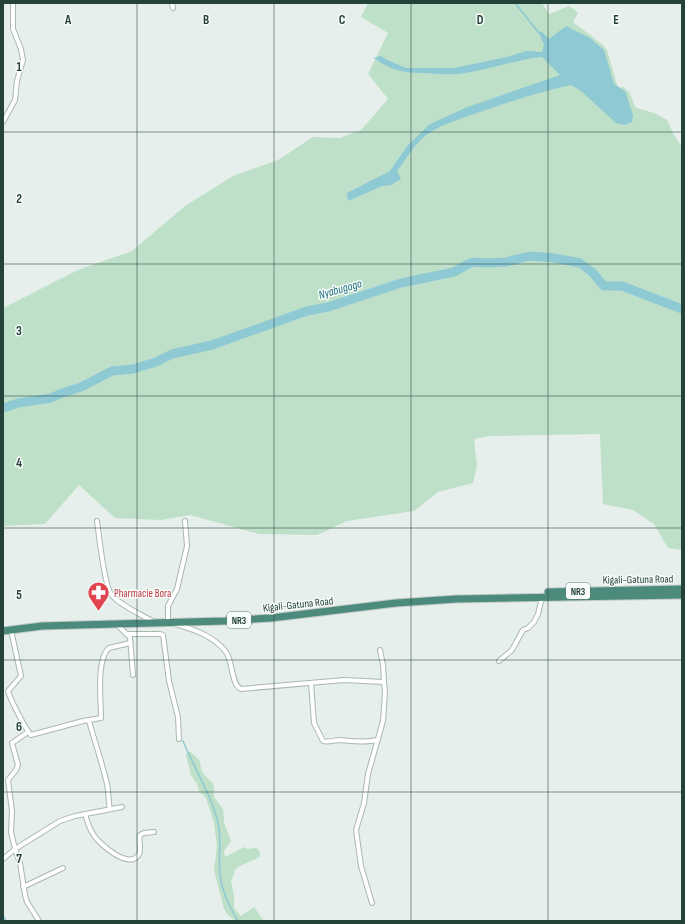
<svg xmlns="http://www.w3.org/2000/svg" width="685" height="924" viewBox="0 0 685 924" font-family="'Sofia Sans Condensed',sans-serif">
<rect width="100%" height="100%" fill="#e6efeb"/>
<!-- green -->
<g fill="#bfe0c8">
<path d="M 368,3 L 542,3 L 549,14 L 569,6 L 574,9 L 578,13 L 573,22 L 603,45 L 607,50 L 618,88 L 623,87 L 629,92 L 636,108 L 654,113 L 667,120 L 674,135 L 682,147 L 682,550 L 668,548 L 654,524 L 633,510 L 603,504 L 600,434 L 491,436 L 474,439 L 477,465 L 473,483 L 438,492 L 414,511 L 347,521 L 317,535 L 259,534 L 190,515 L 161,520 L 115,518 L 79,485 L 45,524 L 3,526 L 3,308 L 78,270 L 132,251 L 185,206 L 233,176 L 278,160 L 313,137 L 340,138 L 361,130 L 388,99 L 368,74 L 388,33 L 361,17 Z"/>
<path d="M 187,752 L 191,752 L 200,761 C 201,774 204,774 213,783 L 214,791 L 214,797 L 223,809 L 224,818 L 224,822 L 231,841 L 224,851 L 225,857 L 244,847 L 247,849 L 257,848 L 260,852 L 260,857 L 238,867 L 234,871 L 234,874 L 231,881 L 234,896 L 234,908 L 241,916 L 254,907 L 264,921 L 235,921 L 226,913 L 224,909 L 214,870 L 217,846 L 214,823 L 206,798 L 199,791 L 197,784 L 191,775 L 186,755 Z"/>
</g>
<!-- water -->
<path fill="#8ec9d4" d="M 566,26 L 590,38 L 604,50 L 614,84 L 625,91 L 633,115 L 632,122 L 625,125 L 616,123 L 581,91 L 571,85 C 538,92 506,103 474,114 C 457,120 440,125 426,135 C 414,144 406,160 397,171 L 401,179 L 391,185 L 382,186 L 348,201 L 347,193 L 390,171 L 408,145 L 430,124 L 465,108 L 560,75 L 542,57 C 513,60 486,71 457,74 C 447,75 436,74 426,73 C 405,73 391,71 374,58 L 381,56 L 387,60 L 406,68 L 454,68 L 507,57 L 526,51 L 542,52 L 544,45 L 539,33 L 541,31 L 549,39 Z"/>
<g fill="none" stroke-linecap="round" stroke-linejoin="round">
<!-- stream -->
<g stroke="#8ec9d4" stroke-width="1.5">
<path d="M 515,3 L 539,33"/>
<path d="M 183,741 C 194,768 212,796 218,823 C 222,840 218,856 220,873 C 221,890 229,906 238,921"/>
<path d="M 3,915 L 6,921"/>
</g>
<!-- river -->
<path stroke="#8ec9d4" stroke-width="9" d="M 3,408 L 18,403 L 51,398 L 62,393 L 81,387 L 112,371 L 133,369 L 156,362 L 172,354 L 212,345 L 307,311 L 328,307 L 401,283 L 454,272 L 468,264 L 474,262 L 487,263 L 506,262 L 529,256 L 555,258 L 580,263 L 592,272 L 604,286 L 622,286 L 682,309"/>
<defs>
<g id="minor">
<path d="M 172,3 L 173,8"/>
<path d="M 3,122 L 15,100 L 17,81 L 23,60 L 21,49 L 13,29 L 13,3"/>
<path d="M 97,521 C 99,535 104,585 111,594 C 119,605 142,615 154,622"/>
<path d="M 168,623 L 168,606 L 177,589 L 187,546 L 185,521"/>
<path d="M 116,624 L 130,637 L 133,675"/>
<path d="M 175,624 C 193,629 214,636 226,652 C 233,661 231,685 241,689 L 344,680 L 384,682 L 385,692 L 383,721 L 368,774 L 364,803 L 356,830 L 361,866 L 372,903"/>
<path d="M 11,630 L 21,676 L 8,691 C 10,699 26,730 31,735 L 83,721 L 101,718 C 101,702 96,659 109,648 L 130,643"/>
<path d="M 126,634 L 160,634 L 163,635 L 169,681 L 178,717 L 179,739"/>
<path d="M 380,650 L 383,665 L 384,682"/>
<path d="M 499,661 L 512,650 L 523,630 L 528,628 L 534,622 L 538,614 L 542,597"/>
<path d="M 311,683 L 314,723 L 323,741 C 328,743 334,740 339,740 C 352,741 365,743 378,740"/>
<path d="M 89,721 C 95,742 102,763 107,784 C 109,793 108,801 110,809"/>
<path d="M 28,732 L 12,743 L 18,765 L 16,770 L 8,780 L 12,811 L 11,832 L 15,849 L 20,863 L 25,895 L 27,902 L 39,921"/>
<path d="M 85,814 C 87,821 89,828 93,834 C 99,844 130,871 139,854 C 142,848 138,841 140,835 L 144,833 L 154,832"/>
<path d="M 3,859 L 15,849 L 60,821 L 75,816 L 122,807"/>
<path d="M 23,887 L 63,868"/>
</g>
<g id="trunk">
<path d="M 548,592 L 682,589"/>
<path d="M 3,631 L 42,626 L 225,621 L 271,618 L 396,603 L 456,599 L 682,595"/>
</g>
</defs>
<!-- minor casing -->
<use href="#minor" stroke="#a8b8b2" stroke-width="6"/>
<!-- trunk casing -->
<use href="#trunk" stroke="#c2cac8" stroke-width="9"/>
<!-- minor -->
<use href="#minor" stroke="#fff" stroke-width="4"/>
<!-- trunk -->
<use href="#trunk" stroke="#4c8a7c" stroke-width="7"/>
</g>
<!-- grid -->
<path fill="none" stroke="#24423a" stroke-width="1" stroke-opacity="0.55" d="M 137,3 L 137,921M 274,3 L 274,921M 411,3 L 411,921M 548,3 L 548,921M 3,132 L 682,132M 3,264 L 682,264M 3,396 L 682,396M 3,528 L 682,528M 3,660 L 682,660M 3,792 L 682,792"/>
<!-- icons -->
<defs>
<symbol id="pharmacy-pin" viewBox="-11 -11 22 30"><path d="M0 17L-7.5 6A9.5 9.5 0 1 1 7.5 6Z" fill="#e0444e" stroke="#f7fbf9"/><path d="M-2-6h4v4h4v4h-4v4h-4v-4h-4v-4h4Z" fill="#fff"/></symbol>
</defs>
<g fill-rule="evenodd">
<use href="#pharmacy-pin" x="86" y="580" width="25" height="34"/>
</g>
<g text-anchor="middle" stroke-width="3" stroke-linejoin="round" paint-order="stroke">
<!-- shield labels -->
<g fill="#f7fbf9" stroke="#637a73" stroke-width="1">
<rect x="566" y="583" width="24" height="16" rx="3"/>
<rect x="227" y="612" width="24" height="16" rx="3"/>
</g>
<g font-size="10" font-weight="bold" fill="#24423a">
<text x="578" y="595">NR3</text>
<text x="239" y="624">NR3</text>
</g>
<!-- street labels -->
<g font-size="11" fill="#24423a" stroke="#f7fbf9">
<text transform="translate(638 579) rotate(-1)" y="4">Kigali-Gatuna Road</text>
<text transform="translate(298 604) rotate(-6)" y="4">Kigali-Gatuna Road</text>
</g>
<!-- health labels -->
<g font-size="11" fill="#be3a42" stroke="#f7fbf9" text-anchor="start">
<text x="114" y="597">Pharmacie Bora</text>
</g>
<!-- water labels -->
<g font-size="12" font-style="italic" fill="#1c6f80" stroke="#f7fbf9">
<text transform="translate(340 289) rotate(-16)" y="4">Nyabugogo</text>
</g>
</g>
<g font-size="13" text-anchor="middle" font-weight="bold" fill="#24423a" stroke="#f7fbf9" stroke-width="3" stroke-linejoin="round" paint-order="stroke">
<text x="68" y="24">A</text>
<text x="206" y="24">B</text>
<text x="342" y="24">C</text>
<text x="480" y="24">D</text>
<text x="616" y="24">E</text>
<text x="19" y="71">1</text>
<text x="19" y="203">2</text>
<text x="19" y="335">3</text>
<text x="19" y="467">4</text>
<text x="19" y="599">5</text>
<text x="19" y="731">6</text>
<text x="19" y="863">7</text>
</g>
<!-- border -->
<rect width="685" height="924" fill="none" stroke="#24423a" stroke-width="8"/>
</svg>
